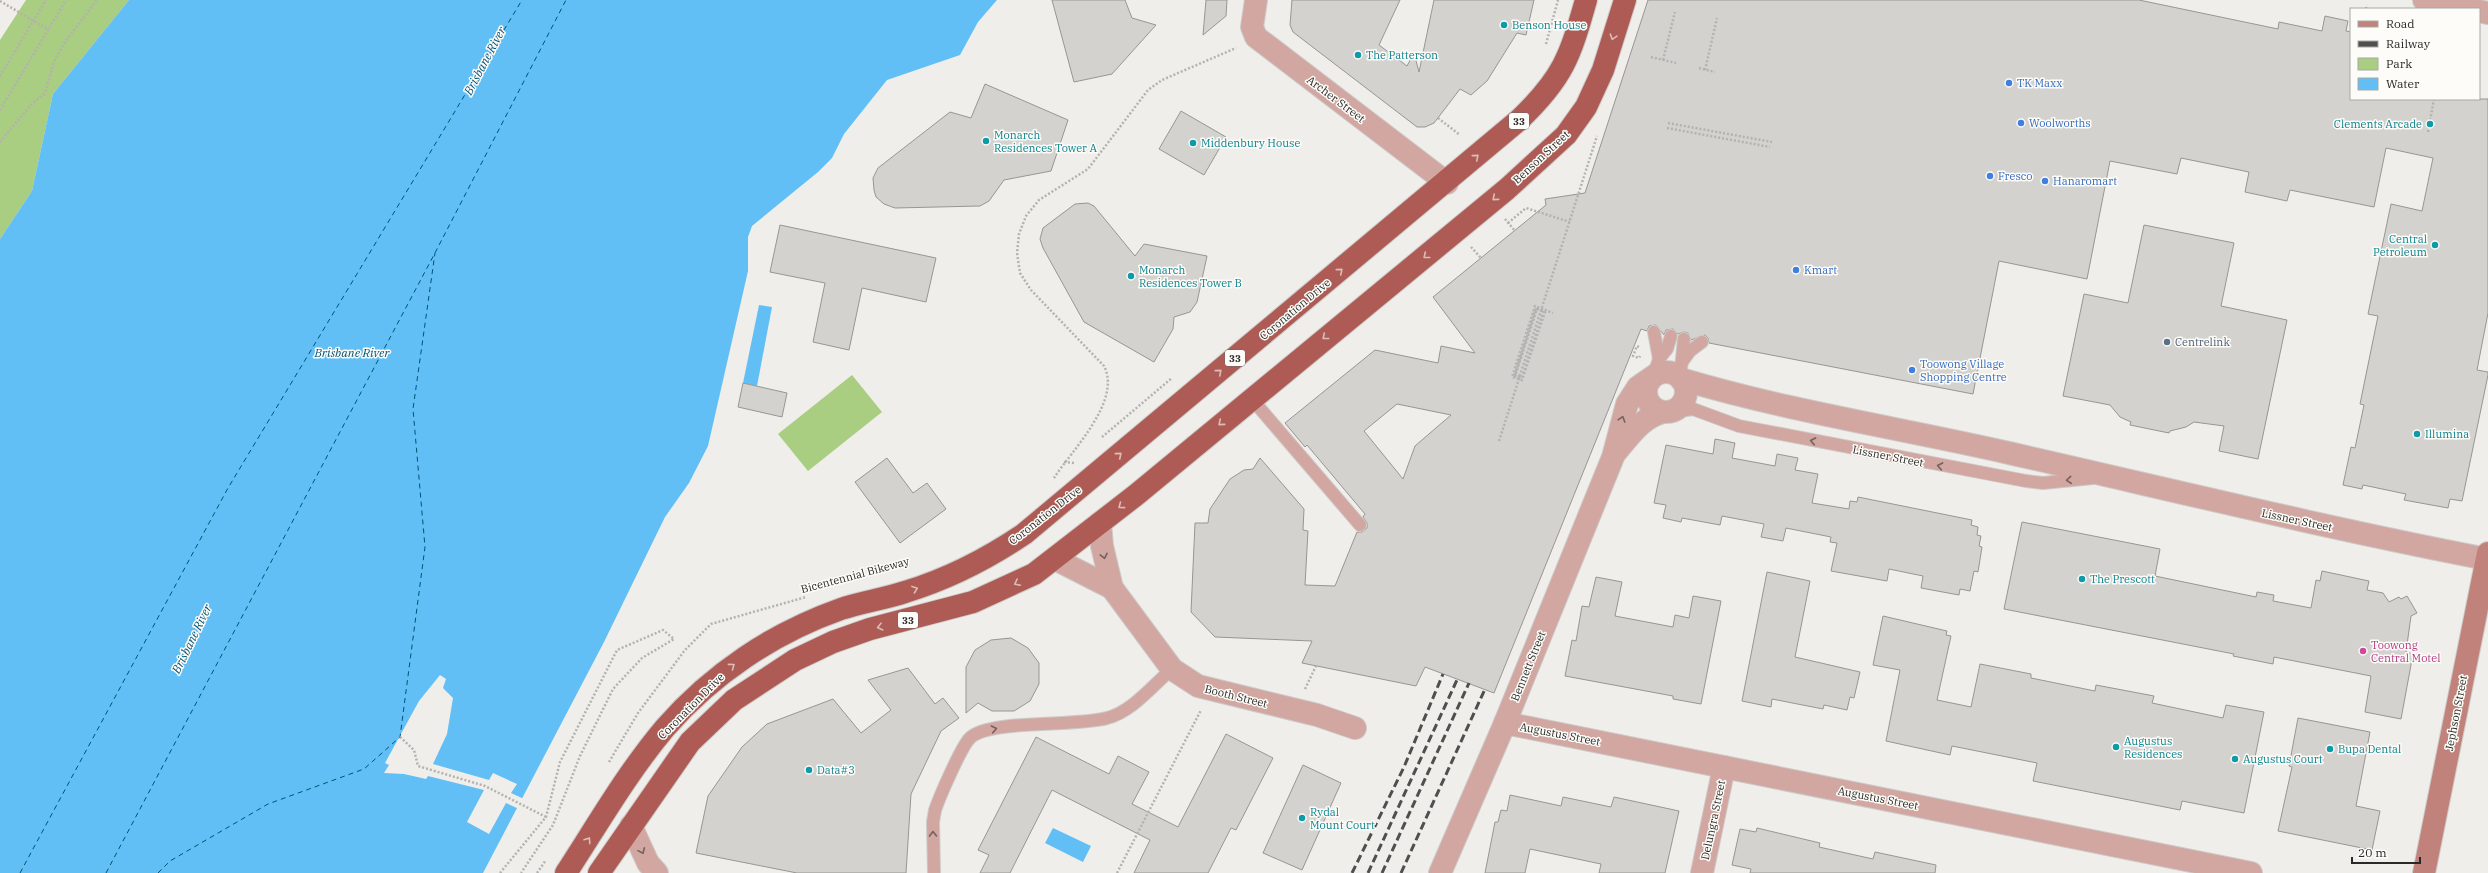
<svg xmlns="http://www.w3.org/2000/svg" width="2488" height="873" viewBox="0 0 2488 873" font-family="'IBM Plex Serif',serif">
<rect width="100%" height="100%" fill="#f0eeeb"/>
<!-- green -->
<g fill="#a9cd81">
<path d="M 26,0 L 129,0 L 53,94 L 32,191 L 0,239 L 0,40 Z"/>
<path d="M 852,375 L 882,412 L 808,471 L 778,434 Z"/>
</g>
<!-- water -->
<g fill="#61bff5">
<path d="M 129,0 L 997,0 L 978,22 L 960,55 L 887,80 L 844,134 L 832,158 L 818,172 L 752,226 L 748,237 L 748,271 L 708,446 L 689,483 L 665,517 L 604,642 L 483,873 L 0,873 L 0,239 L 32,191 L 53,94 Z"/>
<path d="M 759,305 L 772,307 L 757,386 L 743,383 Z"/>
<path d="M 1053,828 L 1091,846 L 1083,862 L 1045,843 Z"/>
</g>
<!-- pier -->
<path fill="#f0eeeb" d="M 440,675 L 446,679 L 443,688 L 453,698 L 447,734 L 433,764 L 489,780 L 493,773 L 517,784 L 511,793 L 524,799 L 519,809 L 506,803 L 489,834 L 467,822 L 484,790 L 428,776 L 426,779 L 404,774 L 384,773 L 389,765 L 385,763 L 419,701 Z"/>
<g fill="none" stroke-linecap="round" stroke-linejoin="round">
<!-- ferry -->
<g stroke="#015275" stroke-width="1" stroke-dasharray="5 4" stroke-linecap="butt">
<path d="M 20,873 L 228,488 L 522,0"/>
<path d="M 106,873 L 436,251 L 566,0"/>
<path d="M 158,873 L 170,861 L 268,804 L 364,769 L 400,737 L 425,547 L 413,409 L 435,253"/>
</g>
</g>
<!-- building -->
<g fill="#d4d2cf" stroke="#979693" fill-rule="evenodd">
<path d="M 1052,0 L 1125,0 L 1132,18 L 1156,25 L 1112,74 L 1074,82 Z"/>
<path d="M 1206,0 L 1227,0 L 1226,16 L 1203,35 Z"/>
<path d="M 1292,0 L 1400,0 L 1379,45 L 1407,66 L 1414,53 L 1419,72 L 1434,0 L 1534,0 L 1526,35 L 1517,33 L 1487,81 L 1471,95 L 1460,89 L 1434,123 L 1425,127 L 1417,127 L 1293,32 L 1290,25 Z"/>
<path d="M 1648,0 L 2139,0 L 2278,29 L 2279,22 L 2322,31 L 2325,16 L 2348,21 L 2346,31 L 2351,32 L 2351,99 L 2488,99 L 2488,313 L 2477,370 L 2488,372 L 2488,375 L 2462,501 L 2450,499 L 2448,508 L 2404,500 L 2406,494 L 2363,485 L 2362,489 L 2343,485 L 2351,447 L 2355,448 L 2364,405 L 2360,404 L 2378,316 L 2368,314 L 2391,204 L 2422,211 L 2433,158 L 2386,148 L 2374,207 L 2290,190 L 2287,201 L 2245,192 L 2249,172 L 2181,158 L 2177,174 L 2110,161 L 2087,279 L 1999,261 L 1973,394 L 1709,343 L 1708,338 L 1705,335 L 1691,340 L 1688,333 L 1684,332 L 1678,334 L 1673,329 L 1666,330 L 1664,335 L 1656,325 L 1649,326 L 1647,331 L 1641,329 L 1494,693 L 1425,667 L 1416,686 L 1302,663 L 1312,641 L 1215,637 L 1191,612 L 1195,523 L 1208,523 L 1210,509 L 1230,479 L 1244,470 L 1253,469 L 1260,458 L 1304,509 L 1303,530 L 1308,531 L 1305,585 L 1335,586 L 1357,532 L 1362,532 L 1367,528 L 1367,523 L 1363,517 L 1365,514 L 1307,445 L 1305,447 L 1285,423 L 1375,350 L 1438,363 L 1441,346 L 1475,353 L 1433,297 L 1546,205 L 1545,199 L 1585,193 ZM 1397,404 L 1451,415 L 1415,446 L 1403,479 L 1364,431 Z"/>
<path d="M 985,84 L 1068,120 L 1051,171 L 1004,180 L 989,201 L 980,206 L 895,208 L 884,204 L 876,197 L 874,190 L 873,178 L 878,168 L 950,112 L 971,118 Z"/>
<path d="M 1181,111 L 1226,137 L 1204,175 L 1159,149 Z"/>
<path d="M 1088,203 L 1094,206 L 1135,256 L 1144,244 L 1207,256 L 1197,302 L 1190,312 L 1174,317 L 1173,329 L 1154,362 L 1084,322 L 1043,248 L 1040,239 L 1043,228 L 1075,204 Z"/>
<path d="M 780,225 L 936,258 L 926,302 L 862,288 L 849,350 L 813,342 L 825,283 L 770,272 Z"/>
<path d="M 2144,225 L 2234,243 L 2221,306 L 2287,320 L 2258,459 L 2219,451 L 2224,426 L 2194,422 L 2186,427 L 2170,431 L 2169,433 L 2130,425 L 2131,422 L 2120,417 L 2110,405 L 2063,396 L 2084,294 L 2128,303 Z"/>
<path d="M 743,383 L 787,393 L 782,417 L 738,407 Z"/>
<path d="M 1715,439 L 1735,443 L 1732,458 L 1775,466 L 1777,454 L 1798,458 L 1795,470 L 1818,474 L 1812,503 L 1849,509 L 1850,501 L 1857,502 L 1858,497 L 1972,520 L 1971,525 L 1978,527 L 1977,535 L 1981,536 L 1979,546 L 1982,547 L 1978,572 L 1974,571 L 1970,591 L 1960,589 L 1959,595 L 1921,588 L 1923,576 L 1889,569 L 1887,581 L 1831,571 L 1837,543 L 1830,542 L 1831,537 L 1786,528 L 1783,541 L 1761,537 L 1764,524 L 1722,516 L 1720,525 L 1682,518 L 1681,522 L 1663,518 L 1666,505 L 1654,503 L 1666,445 L 1713,454 Z"/>
<path d="M 887,458 L 913,493 L 927,483 L 946,509 L 900,543 L 855,482 Z"/>
<path d="M 2022,522 L 2160,549 L 2155,576 L 2256,597 L 2257,592 L 2274,595 L 2273,601 L 2311,608 L 2316,580 L 2320,581 L 2322,571 L 2369,581 L 2367,590 L 2383,593 L 2389,602 L 2399,597 L 2401,599 L 2407,596 L 2417,613 L 2411,616 L 2406,652 L 2413,654 L 2401,719 L 2365,712 L 2371,676 L 2274,657 L 2273,664 L 2233,656 L 2234,654 L 2004,609 Z"/>
<path d="M 1767,572 L 1810,581 L 1795,657 L 1860,672 L 1854,698 L 1850,697 L 1847,710 L 1824,705 L 1823,709 L 1772,699 L 1771,707 L 1742,701 Z"/>
<path d="M 1596,577 L 1622,582 L 1615,616 L 1673,627 L 1675,615 L 1689,618 L 1693,596 L 1721,601 L 1701,704 L 1673,699 L 1673,696 L 1565,676 L 1572,640 L 1576,641 L 1582,606 L 1589,607 Z"/>
<path d="M 1883,616 L 1947,631 L 1946,635 L 1951,636 L 1937,700 L 1971,707 L 1980,664 L 2031,674 L 2031,678 L 2095,691 L 2096,685 L 2154,696 L 2152,703 L 2223,718 L 2226,705 L 2264,712 L 2244,813 L 2182,801 L 2180,810 L 2033,781 L 2037,763 L 1952,746 L 1950,755 L 1886,741 L 1900,670 L 1873,665 Z"/>
<path d="M 1011,638 L 1028,648 L 1039,663 L 1039,684 L 1030,701 L 1014,711 L 992,711 L 978,703 L 966,713 L 966,667 L 975,650 L 991,640 Z"/>
<path d="M 908,668 L 935,704 L 943,698 L 959,718 L 941,731 L 911,794 L 906,873 L 797,873 L 696,853 L 708,796 L 742,747 L 767,724 L 833,699 L 861,733 L 891,710 L 868,680 Z"/>
<path d="M 2298,718 L 2370,732 L 2356,806 L 2380,811 L 2372,850 L 2278,831 L 2292,767 L 2289,766 Z"/>
<path d="M 1226,734 L 1273,758 L 1236,830 L 1231,828 L 1208,873 L 1134,873 L 1150,840 L 1052,790 L 1010,873 L 980,873 L 989,855 L 978,850 L 1036,737 L 1109,774 L 1118,756 L 1149,772 L 1132,804 L 1178,827 Z"/>
<path d="M 1303,765 L 1341,783 L 1302,870 L 1263,853 Z"/>
<path d="M 1510,795 L 1561,806 L 1563,797 L 1611,807 L 1614,797 L 1679,811 L 1665,873 L 1599,873 L 1601,864 L 1530,849 L 1525,873 L 1485,873 L 1495,822 L 1498,822 L 1501,810 L 1507,811 Z"/>
<path d="M 1757,828 L 1820,843 L 1819,847 L 1873,859 L 1875,852 L 1936,865 L 1935,873 L 1750,873 L 1751,869 L 1732,865 L 1740,829 L 1756,832 Z"/>
</g>
<g fill="none" stroke-linecap="round" stroke-linejoin="round">
<defs>
<g id="service">
<path d="M 1654,332 L 1659,359"/>
<path d="M 1682,362 L 1690,351 L 1702,342"/>
<path d="M 1653,377 L 1659,359 L 1667,349 L 1671,336"/>
<path d="M 1680,378 L 1684,339"/>
<path d="M 1251,398 L 1360,525"/>
<path d="M 1672,412 L 1693,409 L 1739,426 L 2026,481 L 2043,483 L 2093,478"/>
<path d="M 934,873 L 933,822 L 935,810 C 940,796 961,747 970,738 C 989,719 1077,727 1107,718 C 1132,712 1153,685 1172,669"/>
</g>
<g id="minor">
<path d="M 1256,0 L 1252,27 L 1256,37 L 1447,183"/>
<path d="M 1100,523 L 1102,546 L 1112,588 L 1172,669 L 1198,686 L 1317,715 L 1355,728"/>
<path d="M 1055,559 L 1112,588"/>
<path d="M 1505,723 L 2251,873"/>
<path d="M 631,826 L 648,863 L 657,873"/>
<path d="M 1702,873 L 1724,767"/>
</g>
<g id="tertiary">
<path d="M 2424,0 L 2469,9"/>
<path d="M 2479,11 L 2488,13"/>
<circle cx="1666" cy="392" r="20"/>
<path d="M 1681,379 C 1788,411 1899,428 2009,453 C 2168,489 2326,528 2487,559"/>
<path d="M 1615,453 C 1629,437 1642,417 1663,412"/>
<path d="M 1440,873 L 1505,723 L 1613,457 L 1627,404 L 1638,387 L 1651,378"/>
</g>
<path id="secondary" d="M 2424,873 L 2488,553"/>
<g id="trunk">
<path d="M 566,873 C 598,824 627,773 665,728 C 712,674 773,633 841,609 C 862,602 884,599 905,592 C 948,579 987,559 1024,534 L 1519,120 C 1563,78 1570,57 1586,0"/>
<path d="M 599,873 L 690,742 L 734,700 L 795,660 L 833,642 L 870,629 L 973,602 L 1034,574 L 1136,495 L 1507,189 L 1566,135 L 1586,107 L 1603,70 L 1625,0"/>
</g>
</defs>
<!-- service casing -->
<use href="#service" stroke="#cccbc8" stroke-width="14"/>
<!-- minor casing -->
<use href="#minor" stroke="#cccbc8" stroke-width="24"/>
<!-- tertiary casing -->
<use href="#tertiary" stroke="#cccbc8" stroke-width="24"/>
<!-- secondary casing -->
<use href="#secondary" stroke="#cccbc8" stroke-width="24"/>
<!-- trunk casing -->
<use href="#trunk" stroke="#cccbc8" stroke-width="24"/>
<!-- path -->
<g stroke="#b4b2b0" stroke-width="2.5" stroke-dasharray="2 2" stroke-linecap="butt">
<path d="M 0,1 L 49,30"/>
<path d="M 2366,9 L 2367,5"/>
<path d="M 1546,44 L 1558,0"/>
<path d="M 1651,57 L 1676,63"/>
<path d="M 1663,60 L 1675,12"/>
<path d="M 1699,68 L 1715,72"/>
<path d="M 1705,70 L 1717,18"/>
<path d="M 0,76 L 46,0"/>
<path d="M 0,110 L 66,0"/>
<path d="M 1438,118 L 1460,135"/>
<path d="M 1668,123 L 1772,142"/>
<path d="M 1667,128 L 1770,147"/>
<path d="M 2428,132 L 2434,99"/>
<path d="M 0,142 L 32,104 L 45,93 L 55,59 L 67,39 L 97,0"/>
<path d="M 1505,219 L 1515,231"/>
<path d="M 1508,223 L 1526,208 L 1570,222"/>
<path d="M 1471,247 L 1481,258"/>
<path d="M 1639,347 L 1637,346 L 1633,356 L 1639,358 L 1640,356"/>
<path d="M 1520,376 L 1515,374 L 1536,308 L 1544,310 L 1522,378 L 1515,376 L 1537,309 L 1545,312 L 1522,380 L 1512,377 L 1535,306 L 1553,313"/>
<path d="M 1102,437 L 1172,378"/>
<path d="M 1499,441 L 1597,136"/>
<path d="M 1064,462 L 1074,463"/>
<path d="M 1054,478 C 1072,450 1122,401 1104,366 L 1031,290 L 1020,273 L 1017,253 L 1019,234 L 1026,216 L 1039,200 L 1088,169 L 1148,90 L 1162,80 L 1236,48"/>
<path d="M 1305,689 L 1316,666"/>
<path d="M 400,737 L 414,750 L 418,766 L 485,786 L 546,817"/>
<path d="M 609,762 L 638,713 L 685,650 L 711,624 L 806,597"/>
<path d="M 500,873 L 546,817 L 560,762 L 617,650 L 663,630 L 674,639 L 642,658 L 613,689 L 580,756 L 553,825 L 521,873"/>
<path d="M 537,873 L 546,860"/>
<path d="M 1117,873 L 1201,710"/>
</g>
<!-- service -->
<use href="#service" stroke="#d2a6a1" stroke-width="12"/>
<!-- minor -->
<use href="#minor" stroke="#d2a6a1" stroke-width="22"/>
<!-- tertiary -->
<use href="#tertiary" stroke="#d2a6a1" stroke-width="22"/>
<!-- secondary -->
<use href="#secondary" stroke="#c2827c" stroke-width="22"/>
<!-- trunk -->
<use href="#trunk" stroke="#ae5b55" stroke-width="22"/>
<!-- rail -->
<g stroke="#504f4d" stroke-width="3" stroke-dasharray="8 4" stroke-linecap="butt">
<path d="M 1352,873 L 1404,767 L 1443,674"/>
<path d="M 1368,873 L 1457,680"/>
<path d="M 1382,873 L 1469,683"/>
<path d="M 1401,873 L 1485,689"/>
</g>
</g>
<!-- one-way arrows -->
<defs><path id="oneway-chevron" d="M-2-3.5L2.5 0L-2 3.5" fill="none" stroke-width="1.6" stroke-linecap="round" stroke-linejoin="round"/></defs>
<g stroke="#ddbcb7">
<use href="#oneway-chevron" transform="translate(1613 37) rotate(107)"/>
<use href="#oneway-chevron" transform="translate(1476 157) rotate(-40)"/>
<use href="#oneway-chevron" transform="translate(1495 198) rotate(140)"/>
<use href="#oneway-chevron" transform="translate(1426 256) rotate(141)"/>
<use href="#oneway-chevron" transform="translate(1340 271) rotate(-40)"/>
<use href="#oneway-chevron" transform="translate(1325 337) rotate(141)"/>
<use href="#oneway-chevron" transform="translate(1219 372) rotate(-40)"/>
<use href="#oneway-chevron" transform="translate(1221 423) rotate(140)"/>
<use href="#oneway-chevron" transform="translate(1119 455) rotate(-40)"/>
<use href="#oneway-chevron" transform="translate(1121 506) rotate(143)"/>
<use href="#oneway-chevron" transform="translate(1017 583) rotate(153)"/>
<use href="#oneway-chevron" transform="translate(915 589) rotate(-20)"/>
<use href="#oneway-chevron" transform="translate(880 627) rotate(166)"/>
<use href="#oneway-chevron" transform="translate(732 666) rotate(-36)"/>
<use href="#oneway-chevron" transform="translate(588 840) rotate(-57)"/>
</g>
<g stroke="#75615e">
<use href="#oneway-chevron" transform="translate(1622 419) rotate(-73)"/>
<use href="#oneway-chevron" transform="translate(1813 441) rotate(-169)"/>
<use href="#oneway-chevron" transform="translate(1940 466) rotate(-169)"/>
<use href="#oneway-chevron" transform="translate(2069 480) rotate(175)"/>
<use href="#oneway-chevron" transform="translate(1104 556) rotate(78)"/>
<use href="#oneway-chevron" transform="translate(994 729) rotate(-12)"/>
<use href="#oneway-chevron" transform="translate(933 834) rotate(-91)"/>
<use href="#oneway-chevron" transform="translate(642 851) rotate(66)"/>
</g>
<!-- markers -->
<g fill="#0f9aa8" stroke="#fdfcf8" stroke-width="1.5">
<circle cx="1504" cy="25" r="4"/>
<circle cx="1358" cy="55" r="4"/>
<circle cx="2430" cy="124" r="4"/>
<circle cx="986" cy="141" r="4"/>
<circle cx="1193" cy="143" r="4"/>
<circle cx="2435" cy="245" r="4"/>
<circle cx="1131" cy="276" r="4"/>
<circle cx="2417" cy="434" r="4"/>
<circle cx="2082" cy="579" r="4"/>
<circle cx="2116" cy="747" r="4"/>
<circle cx="2330" cy="749" r="4"/>
<circle cx="2235" cy="759" r="4"/>
<circle cx="809" cy="770" r="4"/>
<circle cx="1302" cy="818" r="4"/>
</g>
<g fill="#3f7fe0" stroke="#fdfcf8" stroke-width="1.5">
<circle cx="2009" cy="83" r="4"/>
<circle cx="2021" cy="123" r="4"/>
<circle cx="1990" cy="176" r="4"/>
<circle cx="2045" cy="181" r="4"/>
<circle cx="1796" cy="270" r="4"/>
<circle cx="1912" cy="370" r="4"/>
</g>
<circle fill="#5c6f8a" stroke="#fdfcf8" stroke-width="1.5" cx="2167" cy="342" r="4"/>
<circle fill="#d1479c" stroke="#fdfcf8" stroke-width="1.5" cx="2363" cy="651" r="4"/>
<g text-anchor="middle" stroke-width="3" stroke-linejoin="round" paint-order="stroke">
<!-- shield labels -->
<g fill="#fdfcf8" stroke="#696866" stroke-width="1">
<rect x="1509" y="113" width="20" height="16" rx="3"/>
<rect x="1225" y="350" width="20" height="16" rx="3"/>
<rect x="898" y="612" width="20" height="16" rx="3"/>
</g>
<g font-size="10" font-weight="bold" fill="#292927">
<text x="1519" y="125">33</text>
<text x="1235" y="362">33</text>
<text x="908" y="624">33</text>
</g>
<!-- culture labels -->
<g font-size="11" fill="#0d838f" stroke="#fdfcf8" text-anchor="start">
<text x="1512" y="29">Benson House</text>
<text x="1366" y="59">The Patterson</text>
<text x="2422" y="128" text-anchor="end">Clements Arcade</text>
<text x="994" y="139">Monarch<tspan x="994" dy="13">Residences Tower A</tspan></text>
<text x="1201" y="147">Middenbury House</text>
<text x="2427" y="243" text-anchor="end">Central<tspan x="2427" dy="13">Petroleum</tspan></text>
<text x="1139" y="274">Monarch<tspan x="1139" dy="13">Residences Tower B</tspan></text>
<text x="2425" y="438">Illumina</text>
<text x="2090" y="583">The Prescott</text>
<text x="2124" y="745">Augustus<tspan x="2124" dy="13">Residences</tspan></text>
<text x="2338" y="753">Bupa Dental</text>
<text x="2243" y="763">Augustus Court</text>
<text x="817" y="774">Data#3</text>
<text x="1310" y="816">Rydal<tspan x="1310" dy="13">Mount Court</tspan></text>
</g>
<!-- shop labels -->
<g font-size="11" fill="#366cbe" stroke="#fdfcf8" text-anchor="start">
<text x="2017" y="87">TK Maxx</text>
<text x="2029" y="127">Woolworths</text>
<text x="1998" y="180">Fresco</text>
<text x="2053" y="185">Hanaromart</text>
<text x="1804" y="274">Kmart</text>
<text x="1920" y="368">Toowong Village<tspan x="1920" dy="13">Shopping Centre</tspan></text>
</g>
<!-- street labels -->
<g font-size="11" fill="#292927" stroke="#fdfcf8">
<text transform="translate(1336 99) rotate(37)" y="4">Archer Street</text>
<text transform="translate(1541 157) rotate(-43)" y="4">Benson Street</text>
<text transform="translate(1295 309) rotate(-40)" y="4">Coronation Drive</text>
<text transform="translate(1888 456) rotate(11)" y="4">Lissner Street</text>
<text transform="translate(1045 515) rotate(-38)" y="4">Coronation Drive</text>
<text transform="translate(2297 520) rotate(12)" y="4">Lissner Street</text>
<text transform="translate(855 575) rotate(-15)" y="4">Bicentennial Bikeway</text>
<text transform="translate(1528 666) rotate(-68)" y="4">Bennett Street</text>
<text transform="translate(1236 696) rotate(14)" y="4">Booth Street</text>
<text transform="translate(691 706) rotate(-45)" y="4">Coronation Drive</text>
<text transform="translate(2456 713) rotate(-79)" y="4">Jephson Street</text>
<text transform="translate(1560 734) rotate(11)" y="4">Augustus Street</text>
<text transform="translate(1878 798) rotate(11)" y="4">Augustus Street</text>
<text transform="translate(1713 820) rotate(-78)" y="4">Delungra Street</text>
</g>
<!-- service labels -->
<g font-size="11" fill="#4e5e75" stroke="#fdfcf8" text-anchor="start">
<text x="2175" y="346">Centrelink</text>
</g>
<!-- hotel labels -->
<g font-size="11" fill="#b23c85" stroke="#fdfcf8" text-anchor="start">
<text x="2371" y="649">Toowong<tspan x="2371" dy="13">Central Motel</tspan></text>
</g>
<!-- water labels -->
<g font-size="12" font-style="italic" fill="#015275" stroke="#fdfcf8">
<text transform="translate(485 61) rotate(-62)" y="4">Brisbane River</text>
<text x="352" y="357">Brisbane River</text>
<text transform="translate(192 639) rotate(-64)" y="4">Brisbane River</text>
</g>
</g>
<!-- legend -->
<rect x="2350" y="8" width="130" height="92" fill="#fdfcf8" stroke="#a8a8a4"/>
<rect x="2358" y="21" width="20" height="6" fill="#c2827c" stroke="#a8a8a4"/>
<text x="2386" y="28" font-size="12" fill="#292927">Road</text>
<rect x="2358" y="41" width="20" height="6" fill="#504f4d" stroke="#a8a8a4"/>
<text x="2386" y="48" font-size="12" fill="#292927">Railway</text>
<rect x="2358" y="58" width="20" height="12" fill="#a9cd81" stroke="#a8a8a4"/>
<text x="2386" y="68" font-size="12" fill="#292927">Park</text>
<rect x="2358" y="78" width="20" height="12" fill="#61bff5" stroke="#a8a8a4"/>
<text x="2386" y="88" font-size="12" fill="#292927">Water</text>
<!-- scale -->
<path d="M2352 857v6h68v-6" fill="none" stroke="#292927" stroke-width="2"/>
<text x="2358" y="857" font-size="12" fill="#292927" stroke="#fdfcf8" stroke-width="3" paint-order="stroke">20 m</text>
</svg>
